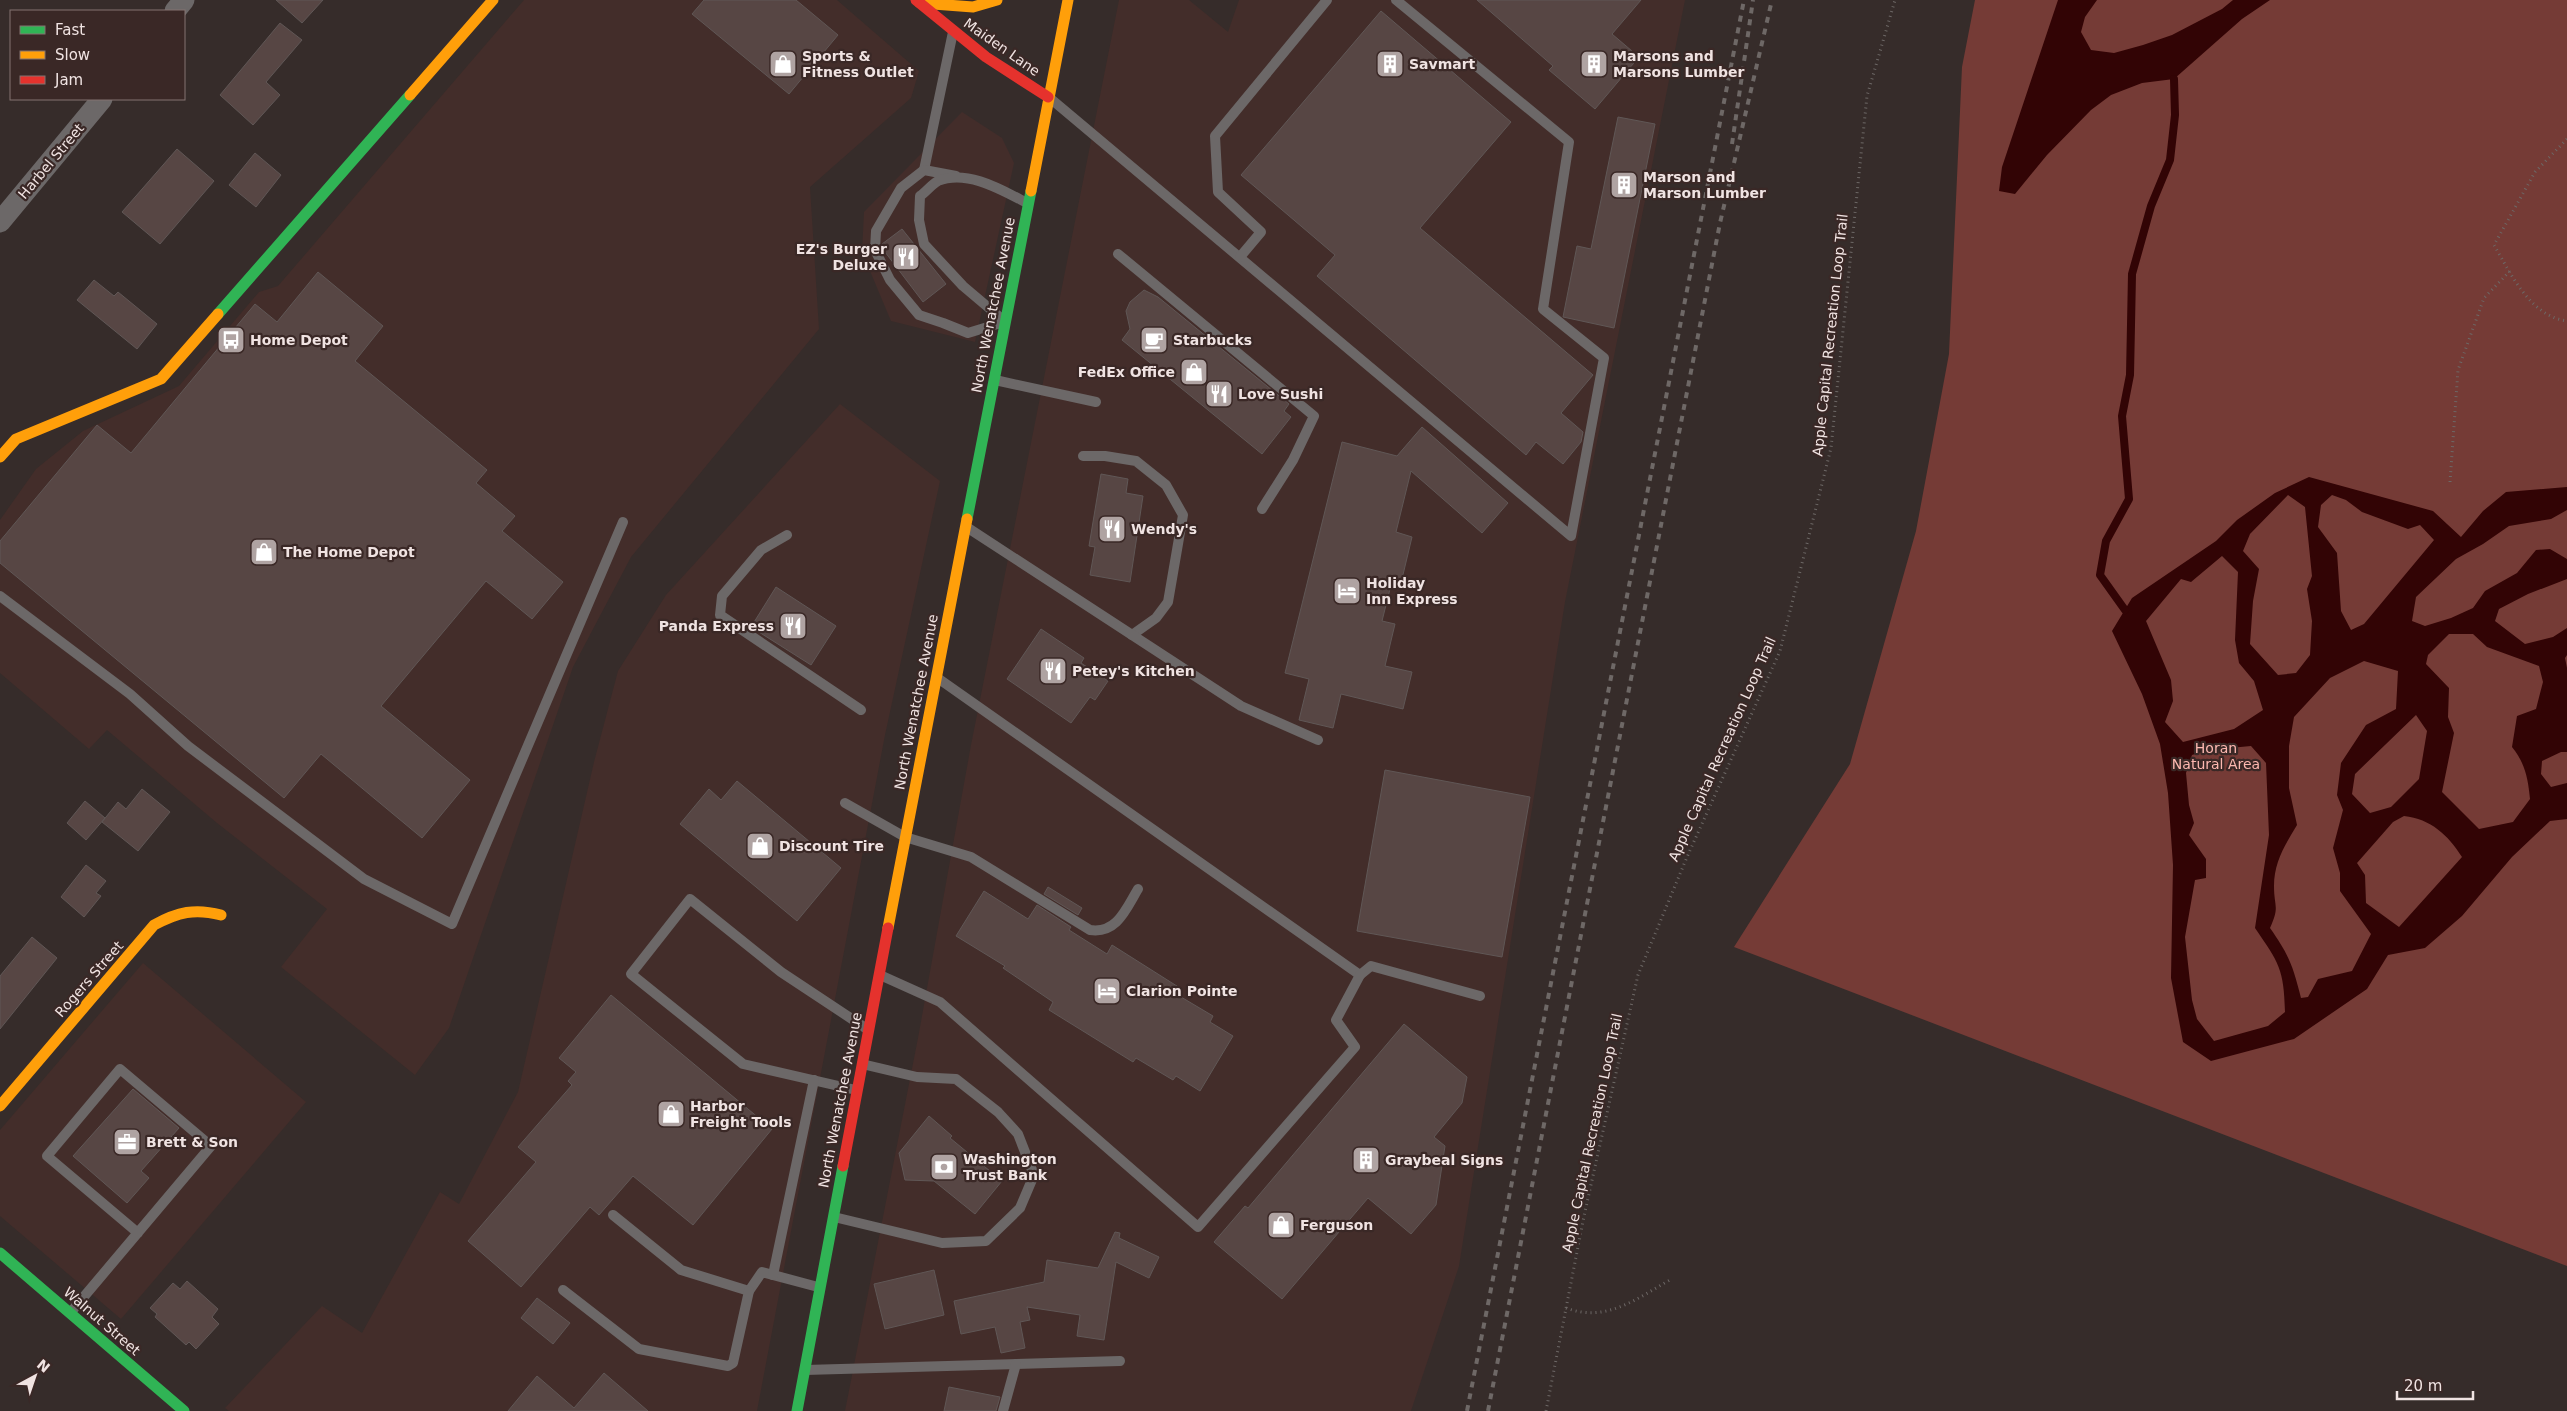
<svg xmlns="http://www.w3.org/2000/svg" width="2567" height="1411" viewBox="0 0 2567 1411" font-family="'DejaVu Sans',sans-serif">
<rect width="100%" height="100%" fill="#362c2a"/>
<!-- built -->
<g fill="#432d2a">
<path d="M 524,0 L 837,0 L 919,71 L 911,98 L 810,187 L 819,329 L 631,557 L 573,667 L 449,1028 L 415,1075 L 281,967 L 327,909 L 217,823 L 107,730 L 89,749 L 0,673 L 0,520 L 36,469 L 83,431 L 179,386 L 259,292 L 278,286 Z"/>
<path d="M 1119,0 L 1189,0 L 1228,32 L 1239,0 L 1685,0 L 1565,602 L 1459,1266 L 1411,1411 L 845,1411 L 918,1038 L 971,745 Z"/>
<path d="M 962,112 L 1002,138 L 1014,163 L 975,342 L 891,321 L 862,252 L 864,212 Z"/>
<path d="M 840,404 L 940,481 L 885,735 L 757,1411 L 229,1411 L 225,1408 L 322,1306 L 362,1333 L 440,1192 L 459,1204 L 518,1092 L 594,762 L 618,671 L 666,595 Z"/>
<path d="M 143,963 L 306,1102 L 121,1319 L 0,1216 L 0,1130 Z"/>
</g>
<!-- green -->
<path fill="#753b36" d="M 1975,0 L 2567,0 L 2567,1266 L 1734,947 L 1850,764 L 1916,531 L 1949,354 L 1962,67 Z"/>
<!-- water -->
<g fill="#320405" fill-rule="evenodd">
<path d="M 2058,0 L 2097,0 L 2085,17 L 2081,32 L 2091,50 L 2114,53 L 2143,45 L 2172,35 L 2222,9 L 2233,0 L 2270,0 L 2242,19 L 2174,79 L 2142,83 L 2111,95 L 2091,110 L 2047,155 L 2015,194 L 1999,191 L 2002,167 Z"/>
<path d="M 2309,477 L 2433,511 L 2461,537 L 2483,511 L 2506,492 L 2567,487 L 2567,510 L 2551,519 L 2509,526 L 2483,544 L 2456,559 L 2416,597 L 2412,621 L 2425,626 L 2451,618 L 2473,608 L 2485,591 L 2517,573 L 2536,550 L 2550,549 L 2567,559 L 2567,579 L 2528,594 L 2499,609 L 2495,621 L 2525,644 L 2553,637 L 2567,628 L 2567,655 L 2565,658 L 2567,668 L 2567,752 L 2561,752 L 2542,761 L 2541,774 L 2551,787 L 2567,783 L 2567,819 L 2550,821 L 2512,857 L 2462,916 L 2425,948 L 2388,955 L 2367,989 L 2294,1039 L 2211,1061 L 2183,1042 L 2171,978 L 2173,865 L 2168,793 L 2160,744 L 2142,694 L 2112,631 L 2132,598 L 2216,541 L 2237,520 L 2275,493 ZM 2288,495 L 2305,507 L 2312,576 L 2307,589 L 2312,621 L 2310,655 L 2296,673 L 2278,675 L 2250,644 L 2253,601 L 2259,569 L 2243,551 L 2250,534 ZM 2332,495 L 2346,500 L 2362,512 L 2408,529 L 2420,525 L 2434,540 L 2364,624 L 2351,630 L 2341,611 L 2337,553 L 2318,527 L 2321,505 ZM 2222,556 L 2238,572 L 2235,640 L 2239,663 L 2254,681 L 2263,710 L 2234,729 L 2183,742 L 2165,722 L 2173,701 L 2171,680 L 2146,621 L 2181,579 L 2191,582 ZM 2449,634 L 2473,634 L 2487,647 L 2539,666 L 2543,682 L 2536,709 L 2517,716 L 2512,747 C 2525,763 2528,778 2530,799 L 2513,822 L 2479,829 L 2442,792 L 2454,733 L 2448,717 L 2449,688 L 2426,664 L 2428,655 ZM 2364,661 L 2398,671 L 2396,709 L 2366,725 L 2341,763 L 2337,795 L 2343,810 L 2333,848 L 2340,873 L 2340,891 L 2371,934 L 2352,971 L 2318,979 L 2308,997 L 2301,998 C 2293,966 2289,955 2270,928 C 2280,906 2274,907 2274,886 C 2274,862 2285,845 2297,825 L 2289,788 L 2289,746 L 2294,717 L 2330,678 ZM 2416,715 L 2427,731 L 2419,779 L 2391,807 L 2370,813 L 2352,794 L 2355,774 ZM 2251,746 L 2266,763 L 2269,835 L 2255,928 C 2279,963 2284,969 2285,1012 L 2268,1026 L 2214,1041 L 2197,1019 L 2192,1000 L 2185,937 L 2195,880 L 2206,878 L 2206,859 L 2189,835 L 2194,823 L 2189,805 L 2186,773 L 2192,755 L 2208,750 ZM 2404,816 C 2431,819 2448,835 2462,857 L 2399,927 L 2366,903 L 2365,875 L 2357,863 L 2393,822 Z"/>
</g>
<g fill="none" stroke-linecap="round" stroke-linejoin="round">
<!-- stream -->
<path stroke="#320405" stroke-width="8" d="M 2125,610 L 2100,575 L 2106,541 L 2129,499 L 2122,416 L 2130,375 L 2132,274 L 2151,206 L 2170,160 L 2175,115 L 2174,79"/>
</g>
<!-- building -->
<g fill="#574644" stroke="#605756">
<path d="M 276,0 L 323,0 L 302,23 Z"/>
<path d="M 704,0 L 796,0 L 838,35 L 789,94 L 692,14 Z"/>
<path d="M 1477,0 L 1641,0 L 1612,34 L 1639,57 L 1595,109 L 1549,70 L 1553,66 Z"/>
<path d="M 1381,11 L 1511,122 L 1420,228 L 1593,375 L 1561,413 L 1583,432 L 1581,442 L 1563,464 L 1536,442 L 1526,455 L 1317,276 L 1335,255 L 1241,175 Z"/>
<path d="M 280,23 L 302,40 L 266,82 L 280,95 L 253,125 L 220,95 Z"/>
<path d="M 1618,117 L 1655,124 L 1614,328 L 1563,317 L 1577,246 L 1591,249 Z"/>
<path d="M 177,149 L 214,181 L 160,244 L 122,212 Z"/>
<path d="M 255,153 L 281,175 L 256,207 L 229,185 Z"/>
<path d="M 902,229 L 946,284 L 923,302 L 882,248 L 882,244 Z"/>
<path d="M 318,272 L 383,326 L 355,361 L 487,470 L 476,483 L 515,516 L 502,531 L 563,582 L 532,619 L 486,581 L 381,706 L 470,780 L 422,838 L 321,754 L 284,798 L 0,563 L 0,541 L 97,425 L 131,453 L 255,304 L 277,322 Z"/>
<path d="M 94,280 L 114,296 L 118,292 L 157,324 L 137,349 L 77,300 Z"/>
<path d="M 1144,290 L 1158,297 L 1289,404 L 1284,411 L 1291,417 L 1262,454 L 1122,340 L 1130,329 L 1126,311 L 1130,302 Z"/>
<path d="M 1422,427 L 1508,503 L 1482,533 L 1411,471 L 1396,532 L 1412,537 L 1401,583 L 1392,581 L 1382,621 L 1395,624 L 1385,666 L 1412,672 L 1403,709 L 1341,694 L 1333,728 L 1299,720 L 1309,679 L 1285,673 L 1342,442 L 1397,456 Z"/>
<path d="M 1101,474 L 1128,479 L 1126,493 L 1143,496 L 1130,582 L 1090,575 L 1095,547 L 1089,546 Z"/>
<path d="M 776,587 L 836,626 L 811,665 L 751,627 Z"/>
<path d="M 1041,629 L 1084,658 L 1081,663 L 1108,681 L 1095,700 L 1090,697 L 1071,723 L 1007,679 Z"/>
<path d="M 1385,770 L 1530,797 L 1502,957 L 1357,931 Z"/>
<path d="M 737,781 L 841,868 L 797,921 L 680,824 L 709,789 L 721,800 Z"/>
<path d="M 142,789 L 170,812 L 138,851 L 102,822 L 118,802 L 126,809 Z"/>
<path d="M 85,801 L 105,818 L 86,840 L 67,823 Z"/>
<path d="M 86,865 L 106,881 L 96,893 L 101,896 L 84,917 L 61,897 Z"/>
<path d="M 1048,887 L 1082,908 L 1078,915 L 1044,894 Z"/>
<path d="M 984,891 L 1028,919 L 1037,905 L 1071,927 L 1069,930 L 1107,954 L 1112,945 L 1180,988 L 1176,994 L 1213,1016 L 1210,1022 L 1233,1036 L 1200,1091 L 1176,1076 L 1173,1080 L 1136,1058 L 1133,1062 L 1049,1010 L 1053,1002 L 1003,968 L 1005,966 L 956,936 Z"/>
<path d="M 32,937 L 57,958 L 0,1029 L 0,976 Z"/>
<path d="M 611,995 L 772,1129 L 693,1225 L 633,1176 L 599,1215 L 590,1207 L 521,1287 L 468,1241 L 536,1162 L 518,1147 L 572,1085 L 568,1081 L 576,1072 L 559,1058 Z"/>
<path d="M 1404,1024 L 1467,1077 L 1462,1103 L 1434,1137 L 1445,1146 L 1436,1205 L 1411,1234 L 1368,1198 L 1282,1299 L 1214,1242 L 1245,1206 L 1248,1208 Z"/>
<path d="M 133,1089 L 179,1128 L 141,1171 L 149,1178 L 127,1203 L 73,1156 Z"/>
<path d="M 929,1116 L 952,1136 L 950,1138 L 1002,1181 L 975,1214 L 934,1181 L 905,1180 L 899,1153 Z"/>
<path d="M 1115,1232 L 1120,1233 L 1119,1238 L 1159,1257 L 1149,1278 L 1116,1262 L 1104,1340 L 1077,1336 L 1080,1315 L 1027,1307 L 1030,1320 L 1020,1322 L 1025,1348 L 1001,1353 L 995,1327 L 961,1334 L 954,1301 L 1044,1282 L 1047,1260 L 1098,1268 Z"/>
<path d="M 934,1270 L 944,1315 L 885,1329 L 874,1284 Z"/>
<path d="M 187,1281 L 218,1309 L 212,1317 L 219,1324 L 196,1349 L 189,1342 L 186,1345 L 155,1317 L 157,1314 L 150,1308 L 173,1283 L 180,1289 Z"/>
<path d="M 537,1298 L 570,1323 L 553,1344 L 521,1318 Z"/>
<path d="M 604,1373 L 648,1411 L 508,1411 L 537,1376 L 574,1408 Z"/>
<path d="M 949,1387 L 1000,1397 L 996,1411 L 944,1411 Z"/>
</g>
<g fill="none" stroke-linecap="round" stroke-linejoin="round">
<!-- path -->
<g stroke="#6d6866" stroke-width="3" stroke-dasharray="1 4" stroke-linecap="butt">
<path d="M 2567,139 L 2535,172 L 2494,245 C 2511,274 2530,316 2567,321"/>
<path d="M 2450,482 L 2458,370 L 2484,298 L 2510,271"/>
<path d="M 1566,1308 C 1606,1323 1636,1299 1670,1280"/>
<path d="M 1546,1411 L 1584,1216 L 1638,975 L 1687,857 L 1780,651 L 1831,448 L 1867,96 L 1895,0"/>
</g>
<!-- lane -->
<g stroke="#6c6868" stroke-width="10">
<path d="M 1051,99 L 1571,536 L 1604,358 L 1543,309 L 1569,142 L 1396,0"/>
<path d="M 924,170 L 953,32"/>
<path d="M 956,176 L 924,170 L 901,188 L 876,231 L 875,250 L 890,280 L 919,315 L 943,323 L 968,333 L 1004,322"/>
<path d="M 1118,254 L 1314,416 L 1293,460 L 1262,509"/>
<path d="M 1240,257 L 1261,232 L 1218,192 L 1215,136 L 1327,0"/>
<path d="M 1002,319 L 963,286 L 924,244 L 919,220 L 920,196 C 926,192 932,184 938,181 C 967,169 1002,190 1027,203"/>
<path d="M 995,380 L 1096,402"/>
<path d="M 1083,456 L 1105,456 L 1136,461 L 1166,485 L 1183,515 L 1168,602 L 1156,618 L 1132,635"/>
<path d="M 968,528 L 1241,706 L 1318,740"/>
<path d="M 787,535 L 761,550 L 722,596 L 720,615 L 861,710"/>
<path d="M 0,596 L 130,694 L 188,746 L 364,879 L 452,924 L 623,522"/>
<path d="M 939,679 L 1360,975"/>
<path d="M 845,803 L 905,837 L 971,857 L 1090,930 C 1117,934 1126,909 1138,889"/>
<path d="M 880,975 L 940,1002 L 1198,1227 L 1355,1047 L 1336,1020 L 1360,975 L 1371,966 L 1480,996"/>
<path d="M 856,1090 L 743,1064 L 631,974 L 690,899 L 781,972 L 867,1029"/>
<path d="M 613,1215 L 681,1270 L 749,1291 L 762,1272 L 818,1287"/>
<path d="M 834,1217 L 942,1243 L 986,1241 L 1020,1208 L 1034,1175 L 1018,1134 L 998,1112 L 956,1079 L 917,1077 L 862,1064"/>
<path d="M 773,1275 L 814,1080"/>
<path d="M 563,1290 L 639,1349 L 728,1366 L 733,1363 L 749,1291"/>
<path d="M 71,1312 L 211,1146 L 120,1069 L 47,1156 L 138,1233"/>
<path d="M 805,1370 L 1120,1361"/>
<path d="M 1003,1411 L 1016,1364"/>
</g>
<!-- street -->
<g stroke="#6c6868" stroke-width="21">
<path d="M 175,11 L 184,0"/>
<path d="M 0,222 L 102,99"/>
</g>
<!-- fast -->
<g stroke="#30b455" stroke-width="11">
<path d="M 218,314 L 410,95"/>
<path d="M 967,519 L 1031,191"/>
<path d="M 0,1253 L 184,1411"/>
<path d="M 797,1411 L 843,1166"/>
</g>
<!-- slow -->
<g stroke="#ff9f0a" stroke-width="11">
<path d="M 920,3 L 973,7 L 997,0"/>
<path d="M 410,95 L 493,0"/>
<path d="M 1031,191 L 1068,0"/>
<path d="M 0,457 L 16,439 L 161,379 L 218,314"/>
<path d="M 888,928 L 967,519"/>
<path d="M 0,1106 L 154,925 C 178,912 195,908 221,915"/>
</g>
<!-- jam -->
<g stroke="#e5322d" stroke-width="11">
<path d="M 916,0 L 986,57 L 1048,97"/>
<path d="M 843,1166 L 888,928"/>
</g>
<!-- rail -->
<g stroke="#6e6866" stroke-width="4" stroke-dasharray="6 6" stroke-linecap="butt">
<path d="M 1732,144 L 1753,0"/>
<path d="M 1467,1411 L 1744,0"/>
<path d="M 1488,1411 L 1720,223 L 1772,0"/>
</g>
</g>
<!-- icons -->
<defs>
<symbol id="shop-square" viewBox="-11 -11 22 22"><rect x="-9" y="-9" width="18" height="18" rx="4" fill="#afa3a2" stroke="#3a2826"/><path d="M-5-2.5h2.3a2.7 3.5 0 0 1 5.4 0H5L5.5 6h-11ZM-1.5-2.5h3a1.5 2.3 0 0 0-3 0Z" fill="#fff"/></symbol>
<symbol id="building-square" viewBox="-11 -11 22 22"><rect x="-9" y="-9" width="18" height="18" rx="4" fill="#afa3a2" stroke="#3a2826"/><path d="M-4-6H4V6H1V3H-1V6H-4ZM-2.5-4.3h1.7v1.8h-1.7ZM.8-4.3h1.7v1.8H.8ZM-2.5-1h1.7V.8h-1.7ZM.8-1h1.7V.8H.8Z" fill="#fff"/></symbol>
<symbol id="restaurant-square" viewBox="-11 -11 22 22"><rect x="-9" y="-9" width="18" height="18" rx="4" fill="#afa3a2" stroke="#3a2826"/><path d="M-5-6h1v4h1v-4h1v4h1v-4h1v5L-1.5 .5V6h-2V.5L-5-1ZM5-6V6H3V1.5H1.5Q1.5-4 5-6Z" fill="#fff"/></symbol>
<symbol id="bus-square" viewBox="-11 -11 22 22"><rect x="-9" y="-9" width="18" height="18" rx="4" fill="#afa3a2" stroke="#3a2826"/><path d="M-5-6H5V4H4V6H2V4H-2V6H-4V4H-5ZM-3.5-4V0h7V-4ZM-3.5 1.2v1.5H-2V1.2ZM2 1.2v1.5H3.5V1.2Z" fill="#fff"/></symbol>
<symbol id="cafe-square" viewBox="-11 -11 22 22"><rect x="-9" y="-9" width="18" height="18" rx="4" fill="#afa3a2" stroke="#3a2826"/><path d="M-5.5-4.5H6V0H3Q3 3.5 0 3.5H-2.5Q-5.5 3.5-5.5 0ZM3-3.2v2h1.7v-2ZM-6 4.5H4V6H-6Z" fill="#fff"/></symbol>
<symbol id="hotel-square" viewBox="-11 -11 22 22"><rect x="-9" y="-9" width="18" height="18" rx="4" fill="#afa3a2" stroke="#3a2826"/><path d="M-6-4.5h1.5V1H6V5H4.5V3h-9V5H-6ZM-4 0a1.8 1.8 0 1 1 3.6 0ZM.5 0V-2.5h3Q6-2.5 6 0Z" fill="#fff"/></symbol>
<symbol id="office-square" viewBox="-11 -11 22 22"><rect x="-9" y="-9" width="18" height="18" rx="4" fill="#afa3a2" stroke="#3a2826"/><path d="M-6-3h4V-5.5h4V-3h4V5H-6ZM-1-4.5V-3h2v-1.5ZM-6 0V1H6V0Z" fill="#fff"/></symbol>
<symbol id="bank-square" viewBox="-11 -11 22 22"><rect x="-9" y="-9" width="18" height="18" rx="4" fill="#afa3a2" stroke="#3a2826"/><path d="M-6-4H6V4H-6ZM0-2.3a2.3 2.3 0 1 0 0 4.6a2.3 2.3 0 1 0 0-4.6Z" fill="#fff"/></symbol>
</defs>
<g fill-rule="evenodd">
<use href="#shop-square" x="767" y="48" width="32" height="32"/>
<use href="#building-square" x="1374" y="48" width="32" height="32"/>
<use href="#building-square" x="1578" y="48" width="32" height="32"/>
<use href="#building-square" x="1608" y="169" width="32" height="32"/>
<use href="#restaurant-square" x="890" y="241" width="32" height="32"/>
<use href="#bus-square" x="215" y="324" width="32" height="32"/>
<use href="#cafe-square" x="1138" y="324" width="32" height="32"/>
<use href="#shop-square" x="1178" y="356" width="32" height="32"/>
<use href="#restaurant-square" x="1203" y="378" width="32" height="32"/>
<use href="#restaurant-square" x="1096" y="513" width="32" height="32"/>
<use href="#shop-square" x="248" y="536" width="32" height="32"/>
<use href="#hotel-square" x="1331" y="575" width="32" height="32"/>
<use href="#restaurant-square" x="777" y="610" width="32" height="32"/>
<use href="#restaurant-square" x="1037" y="655" width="32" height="32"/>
<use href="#shop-square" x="744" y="830" width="32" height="32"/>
<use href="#hotel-square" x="1091" y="975" width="32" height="32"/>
<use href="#shop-square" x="655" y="1098" width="32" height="32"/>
<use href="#office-square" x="111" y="1126" width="32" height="32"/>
<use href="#building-square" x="1350" y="1144" width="32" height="32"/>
<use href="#bank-square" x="928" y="1151" width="32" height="32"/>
<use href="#shop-square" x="1265" y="1209" width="32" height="32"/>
</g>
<g text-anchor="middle" stroke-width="4.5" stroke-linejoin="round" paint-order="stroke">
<!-- street labels -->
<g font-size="14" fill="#f0e3e2" stroke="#3a2826">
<text transform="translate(1002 47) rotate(35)" y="5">Maiden Lane</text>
<text transform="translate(51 161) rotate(-50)" y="5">Harbel Street</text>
<text transform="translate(993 305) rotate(-79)" y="5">North Wenatchee Avenue</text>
<text transform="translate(1830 335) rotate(-84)" y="5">Apple Capital Recreation Loop Trail</text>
<text transform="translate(916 702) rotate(-79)" y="5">North Wenatchee Avenue</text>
<text transform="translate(1722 749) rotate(-66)" y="5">Apple Capital Recreation Loop Trail</text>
<text transform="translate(89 979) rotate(-49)" y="5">Rogers Street</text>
<text transform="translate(840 1100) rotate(-79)" y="5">North Wenatchee Avenue</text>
<text transform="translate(1592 1133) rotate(-78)" y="5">Apple Capital Recreation Loop Trail</text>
<text transform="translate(102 1321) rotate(41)" y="5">Walnut Street</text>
</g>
<!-- poi labels -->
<g font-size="14" font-weight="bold" fill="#f0e3e2" stroke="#3a2826" text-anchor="start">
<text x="802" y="61">Sports &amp;<tspan x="802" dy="16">Fitness Outlet</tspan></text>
<text x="1613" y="61">Marsons and<tspan x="1613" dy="16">Marsons Lumber</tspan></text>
<text x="1409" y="69">Savmart</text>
<text x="1643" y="182">Marson and<tspan x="1643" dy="16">Marson Lumber</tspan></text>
<text x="887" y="254" text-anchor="end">EZ's Burger<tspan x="887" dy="16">Deluxe</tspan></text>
<text x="250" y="345">Home Depot</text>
<text x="1173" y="345">Starbucks</text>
<text x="1175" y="377" text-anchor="end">FedEx Office</text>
<text x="1238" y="399">Love Sushi</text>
<text x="1131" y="534">Wendy's</text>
<text x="283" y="557">The Home Depot</text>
<text x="1366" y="588">Holiday<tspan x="1366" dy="16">Inn Express</tspan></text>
<text x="774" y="631" text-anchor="end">Panda Express</text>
<text x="1072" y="676">Petey's Kitchen</text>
<text x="779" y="851">Discount Tire</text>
<text x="1126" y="996">Clarion Pointe</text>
<text x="690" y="1111">Harbor<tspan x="690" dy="16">Freight Tools</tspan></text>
<text x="146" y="1147">Brett &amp; Son</text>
<text x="963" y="1164">Washington<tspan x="963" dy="16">Trust Bank</tspan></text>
<text x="1385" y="1165">Graybeal Signs</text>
<text x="1300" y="1230">Ferguson</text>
</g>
<!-- park labels -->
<g font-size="14" fill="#fdb8b0" stroke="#3a2826">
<text x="2216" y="753">Horan<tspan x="2216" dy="16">Natural Area</tspan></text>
</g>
</g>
<!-- legend -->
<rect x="10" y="10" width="175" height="90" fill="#3a2826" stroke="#837371"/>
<rect x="20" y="26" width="25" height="8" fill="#30b455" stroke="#837371"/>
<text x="55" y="35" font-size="15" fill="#f0e3e2">Fast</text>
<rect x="20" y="51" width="25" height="8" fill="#ff9f0a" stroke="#837371"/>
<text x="55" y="60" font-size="15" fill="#f0e3e2">Slow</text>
<rect x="20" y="76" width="25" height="8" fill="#e5322d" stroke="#837371"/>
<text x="55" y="85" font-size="15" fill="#f0e3e2">Jam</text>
<!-- north arrow -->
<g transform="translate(35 1376) rotate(40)" stroke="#3a2826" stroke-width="4" paint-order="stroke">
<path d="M0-4L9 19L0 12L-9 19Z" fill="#f0e3e2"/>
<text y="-8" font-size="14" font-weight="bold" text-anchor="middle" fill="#f0e3e2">N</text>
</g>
<!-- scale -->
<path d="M2397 1391v8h76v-8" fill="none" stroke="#f0e3e2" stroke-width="2.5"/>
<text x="2404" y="1391" font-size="15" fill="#f0e3e2" stroke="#3a2826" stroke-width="4" paint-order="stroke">20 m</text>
</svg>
